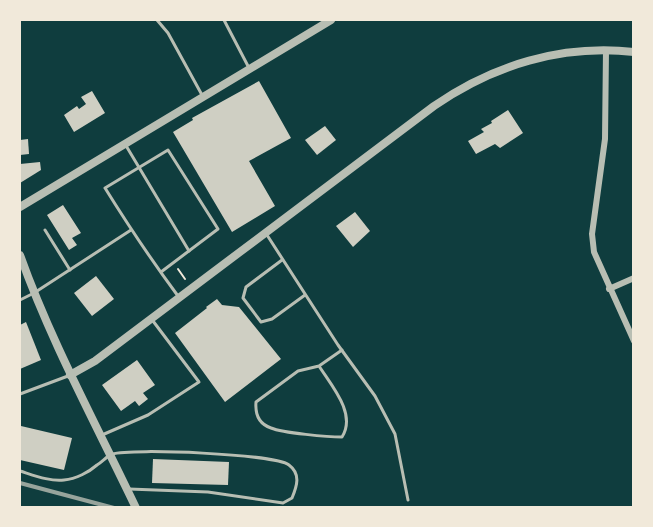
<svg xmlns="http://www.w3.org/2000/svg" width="653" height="527" viewBox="0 0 653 527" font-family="'Noto Sans',sans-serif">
<rect width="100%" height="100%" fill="#0f3d3e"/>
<!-- building -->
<g fill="#cfcfc3">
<path d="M 259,81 L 291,138 L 249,161 L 275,206 L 232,232 L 173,132 L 193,120 L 192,118 Z"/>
<path d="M 92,91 L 105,113 L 74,132 L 64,115 L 77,106 L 79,109 L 86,104 L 81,97 Z"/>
<path d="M 508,110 L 523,133 L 500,148 L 495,144 L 476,154 L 468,141 L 484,132 L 481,129 L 492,123 L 491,121 Z"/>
<path d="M 325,126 L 336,140 L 317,155 L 305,140 Z"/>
<path d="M 28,139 L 29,154 L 20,155 L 20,140 Z"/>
<path d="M 40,162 L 41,170 L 20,183 L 20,164 Z"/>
<path d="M 63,205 L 81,233 L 72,238 L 77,245 L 69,250 L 47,215 Z"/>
<path d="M 355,212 L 370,231 L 353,247 L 336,226 Z"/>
<path d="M 96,276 L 114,299 L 92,316 L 74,293 Z"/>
<path d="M 217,299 L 222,305 L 239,307 L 281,359 L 225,402 L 175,333 L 207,308 L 206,307 Z"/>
<path d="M 26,322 L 41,360 L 20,369 L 20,325 Z"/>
<path d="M 137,360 L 155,385 L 143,393 L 148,399 L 139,406 L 135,401 L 121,411 L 102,385 Z"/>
<path d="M 21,426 L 72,438 L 64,470 L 20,460 Z"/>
<path d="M 153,459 L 229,462 L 228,485 L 152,483 Z"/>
</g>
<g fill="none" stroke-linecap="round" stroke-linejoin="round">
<!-- path -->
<path stroke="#f1e9da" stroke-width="2" d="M 178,269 L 185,279"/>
<!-- service -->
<g stroke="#b8beb3" stroke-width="3">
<path d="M 157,20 L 168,33 L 202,95"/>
<path d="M 224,20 L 249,68"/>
<path d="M 125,144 L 189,251"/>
<path d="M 45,230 L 70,270"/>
<path d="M 267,235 L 338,345 L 375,396 L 395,434 L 408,500"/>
<path d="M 282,260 L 246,287 L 243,298 L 261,322 L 272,319 L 305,295"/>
<path d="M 161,272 L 218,229 L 168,150 L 105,188 C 128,225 152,261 178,296"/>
<path d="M 20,300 L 34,293 L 131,230"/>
<path d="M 319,366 C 331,385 357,414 342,437 C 328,437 283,433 271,428 C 259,424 255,414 256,402 L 298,371 L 319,366 L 342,350"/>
<path d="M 20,394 L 68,376"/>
<path d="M 102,435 L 148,415 L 199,382 L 153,321"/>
<path d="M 20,471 C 33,475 51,482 64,480 C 76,479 89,472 97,465 C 102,462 107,456 112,454 C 133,448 274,454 289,465 C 301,474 297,486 292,498 L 283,503 L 208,492 L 129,489"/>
</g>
<!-- minor -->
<g stroke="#b8beb3" stroke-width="6">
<path d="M 606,50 L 605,139 L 592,234 L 594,252 L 634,341"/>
<path d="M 609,289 L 634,278"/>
</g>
<!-- tertiary -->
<g stroke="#b8beb3" stroke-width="8">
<path d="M 20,207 L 331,20"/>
<path d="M 20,255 C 51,342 96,424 136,508"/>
<path d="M 70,375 L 95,361 L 434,106 C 493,65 562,44 634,52"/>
</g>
<!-- rail -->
<path stroke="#97a49c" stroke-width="4" d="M 20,483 L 114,508"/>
</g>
<!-- border -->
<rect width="653" height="527" fill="none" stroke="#f1e9da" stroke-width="42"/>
</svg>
